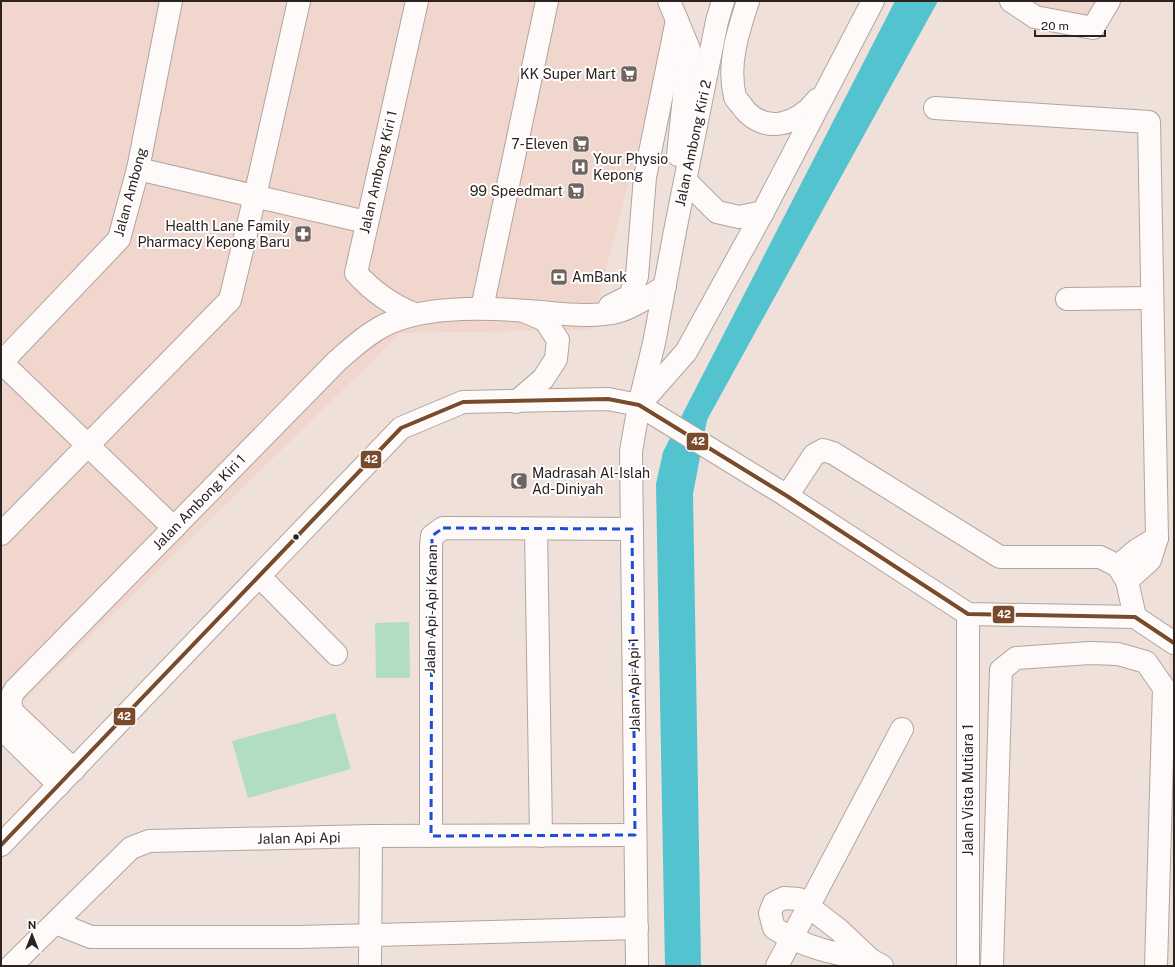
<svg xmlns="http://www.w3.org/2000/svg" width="1175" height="967" viewBox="0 0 1175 967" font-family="'Public Sans',sans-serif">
<rect width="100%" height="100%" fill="#efe0da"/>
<!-- built -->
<g fill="#f0d6cc">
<path d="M 1,1 L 676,1 L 590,330 L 401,333 L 18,707 L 1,691 Z"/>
<path d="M 1019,1 L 1102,1 L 1090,23 Z"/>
<path d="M 1168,624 L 1174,624 L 1174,950 L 1169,653 Z"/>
</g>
<!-- green -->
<g fill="#b1ddc1">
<path d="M 409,622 L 410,678 L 376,678 L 375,623 Z"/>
<path d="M 335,713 L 351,769 L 248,798 L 232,741 Z"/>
</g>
<!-- water -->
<path fill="#52c3cf" d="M 895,1 L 938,1 L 707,420 L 693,494 L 701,966 L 665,966 L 656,484 L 663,452 Z"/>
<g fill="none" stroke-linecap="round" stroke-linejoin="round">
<defs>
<g id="minor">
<path d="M 669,1 L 689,49 L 678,155"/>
<path d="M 748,1 C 738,32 727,64 735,97 C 737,101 742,105 744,109 C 766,135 798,124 817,100"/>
<path d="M 1011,1 L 1035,17 L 1093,28 L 1109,1"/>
<path d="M 935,108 L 1149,122 L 1157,538 L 1150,560 L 1127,581"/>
<path d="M 138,169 L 366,222"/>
<path d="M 686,181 L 717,212 L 739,217 L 763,212 L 873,1"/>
<path d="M 1067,299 L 1151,298"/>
<path d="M 610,306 L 630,296 L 637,276 L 645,177 L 677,20"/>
<path d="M 482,308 L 547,1"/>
<path d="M 414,314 C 390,304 373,292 356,273 L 417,1"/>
<path d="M 1,363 L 119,239 L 138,169 L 171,1"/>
<path d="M 2,363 L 174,528"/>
<path d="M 516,402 L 543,379 L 556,359 L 558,340 L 545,320 L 526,312"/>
<path d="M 641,403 L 686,352 L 763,212"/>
<path d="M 787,496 L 814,455 L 823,450 L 833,453 L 1000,557 L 1100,557 L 1118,566 L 1127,581 L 1135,617"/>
<path d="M 536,529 L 541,836"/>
<path d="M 1,534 L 230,300 L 255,196 L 299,1"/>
<path d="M 1118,566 L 1137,550 L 1157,538"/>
<path d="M 259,576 L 336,654"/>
<path d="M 3,703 L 74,770"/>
<path d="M 13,713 C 10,703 9,699 15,690 L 337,361 C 352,348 367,334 385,325 C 428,304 494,308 541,312 C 564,314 597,318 620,311 C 636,306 651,295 665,286"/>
<path d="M 1,728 L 59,785"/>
<path d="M 431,836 L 431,546 L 432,536 L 443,528 L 632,529"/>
<path d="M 1,845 L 401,428 L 463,402 L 608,399 L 639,405 L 787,496 L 968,614 L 1135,617 L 1174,643"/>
<path d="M 56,923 L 91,937 L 299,937 L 637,928"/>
<path d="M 871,960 C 836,954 804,948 774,928 L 770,913 L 774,903 L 784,898 L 799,899 L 839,930 L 871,960 L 882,966"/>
<path d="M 11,966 L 131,848 L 149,841 L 371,836 L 635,835"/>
<path d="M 370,966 L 371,836"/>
<path d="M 637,966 L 631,451 L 639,405 L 654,343 L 675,231 L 717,21 L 723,1"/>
<path d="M 777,966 L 902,729"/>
<path d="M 968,966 L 968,614"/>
<path d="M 992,966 L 1001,670 L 1016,658 L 1090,653 L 1118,654 L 1146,662 L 1164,688 L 1156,966"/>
</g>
</defs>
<!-- minor casing -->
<use href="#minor" stroke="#b0a5a0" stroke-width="24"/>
<!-- minor -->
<use href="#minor" stroke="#fdfaf9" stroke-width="22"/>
<defs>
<path id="bus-1" d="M 1,845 L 401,428 L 463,402 L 608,399 L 639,405 L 787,496 L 968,614 L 1135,617 L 1174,643"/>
</defs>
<!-- bus-1 casing -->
<use href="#bus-1" stroke="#fff" stroke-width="7"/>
<!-- bus-1 -->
<use href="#bus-1" stroke="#7a4b2a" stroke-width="4"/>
</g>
<!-- marked area -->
<path fill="none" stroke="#1d4ed8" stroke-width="3" stroke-dasharray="8 5" stroke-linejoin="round" d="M 443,528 L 632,529 L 635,835 L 431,836 L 432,536 Z"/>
<!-- icons -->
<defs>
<symbol id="supermarket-square" viewBox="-11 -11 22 22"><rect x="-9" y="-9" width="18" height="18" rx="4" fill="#706460" stroke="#fff"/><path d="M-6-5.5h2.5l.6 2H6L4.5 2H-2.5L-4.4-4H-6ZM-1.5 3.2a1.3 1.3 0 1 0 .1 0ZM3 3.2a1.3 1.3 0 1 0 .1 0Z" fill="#fff"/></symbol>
<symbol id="hospital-square" viewBox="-11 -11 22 22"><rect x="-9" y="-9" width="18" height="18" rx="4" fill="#706460" stroke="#fff"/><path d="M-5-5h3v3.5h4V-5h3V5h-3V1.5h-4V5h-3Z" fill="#fff"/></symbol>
<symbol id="pharmacy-square" viewBox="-11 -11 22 22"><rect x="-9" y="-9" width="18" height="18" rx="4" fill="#706460" stroke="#fff"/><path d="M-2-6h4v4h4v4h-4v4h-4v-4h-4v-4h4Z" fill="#fff"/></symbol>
<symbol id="bank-square" viewBox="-11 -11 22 22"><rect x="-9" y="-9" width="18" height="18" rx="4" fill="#706460" stroke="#fff"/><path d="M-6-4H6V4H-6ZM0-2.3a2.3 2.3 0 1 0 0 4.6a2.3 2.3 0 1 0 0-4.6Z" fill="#fff"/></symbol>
<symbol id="mosque-square" viewBox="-11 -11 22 22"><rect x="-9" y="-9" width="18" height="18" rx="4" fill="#706460" stroke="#fff"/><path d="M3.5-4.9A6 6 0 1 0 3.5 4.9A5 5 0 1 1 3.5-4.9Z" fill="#fff"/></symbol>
</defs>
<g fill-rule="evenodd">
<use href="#supermarket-square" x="619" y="64" width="20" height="20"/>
<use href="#supermarket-square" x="571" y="134" width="20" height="20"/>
<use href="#hospital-square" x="570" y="157" width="20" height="20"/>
<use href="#supermarket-square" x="566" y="181" width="20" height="20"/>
<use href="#pharmacy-square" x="293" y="224" width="20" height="20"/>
<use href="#bank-square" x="549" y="267" width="20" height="20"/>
<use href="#mosque-square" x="509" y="471" width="20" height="20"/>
</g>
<!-- markers -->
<circle fill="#2c221f" stroke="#fff" stroke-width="1.5" cx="296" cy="537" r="3.5"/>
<g text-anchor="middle" stroke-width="4" stroke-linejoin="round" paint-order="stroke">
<!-- poi labels -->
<g font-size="14" fill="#2c221f" stroke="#fff" text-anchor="end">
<text x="616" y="79">KK Super Mart</text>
<text x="568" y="149">7-Eleven</text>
<text x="593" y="164" text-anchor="start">Your Physio<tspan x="593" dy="16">Kepong</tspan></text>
<text x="563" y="196">99 Speedmart</text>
<text x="290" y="231">Health Lane Family<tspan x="290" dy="16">Pharmacy Kepong Baru</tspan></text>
<text x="572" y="282" text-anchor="start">AmBank</text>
<text x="532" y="478" text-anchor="start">Madrasah Al-Islah<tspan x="532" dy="16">Ad-Diniyah</tspan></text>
</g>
<!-- street labels -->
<g font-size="14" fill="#2c221f" stroke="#fff">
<text transform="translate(693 143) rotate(-78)" y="5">Jalan Ambong Kiri 2</text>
<text transform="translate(378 172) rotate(-77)" y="5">Jalan Ambong Kiri 1</text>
<text transform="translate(130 192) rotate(-75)" y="5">Jalan Ambong</text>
<text transform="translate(199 502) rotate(-46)" y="5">Jalan Ambong Kiri 1</text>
<text transform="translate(431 609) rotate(-89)" y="5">Jalan Api-Api Kanan</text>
<text transform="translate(634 685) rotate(-91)" y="5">Jalan Api-Api 1</text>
<text transform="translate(968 790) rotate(-90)" y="5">Jalan Vista Mutiara 1</text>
<text transform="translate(299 838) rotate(-1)" y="5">Jalan Api Api</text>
</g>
</g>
<g stroke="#fff" stroke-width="1.5">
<rect x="686" y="432" width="23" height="19" rx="4" fill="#7a4b2a"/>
<rect x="360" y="450" width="22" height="19" rx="4" fill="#7a4b2a"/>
<rect x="992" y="605" width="23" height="19" rx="4" fill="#7a4b2a"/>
<rect x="113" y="707" width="23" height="19" rx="4" fill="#7a4b2a"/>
</g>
<g font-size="11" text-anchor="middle" font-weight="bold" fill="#fff">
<text x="698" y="445">42</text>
<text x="371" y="463">42</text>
<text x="1004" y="618">42</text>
<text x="124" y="720">42</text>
</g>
<!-- border -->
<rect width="1175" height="967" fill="none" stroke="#2c221f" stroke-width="4"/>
<!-- north arrow -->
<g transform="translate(32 935)" stroke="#ffffff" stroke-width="3" paint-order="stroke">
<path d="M0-3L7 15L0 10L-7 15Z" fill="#2c221f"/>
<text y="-6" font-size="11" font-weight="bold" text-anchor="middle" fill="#2c221f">N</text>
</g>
<!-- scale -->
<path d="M1035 30v6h70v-6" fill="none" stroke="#2c221f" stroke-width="2"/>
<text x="1041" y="30" font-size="12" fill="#2c221f" stroke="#ffffff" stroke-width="3" paint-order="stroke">20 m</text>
</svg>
